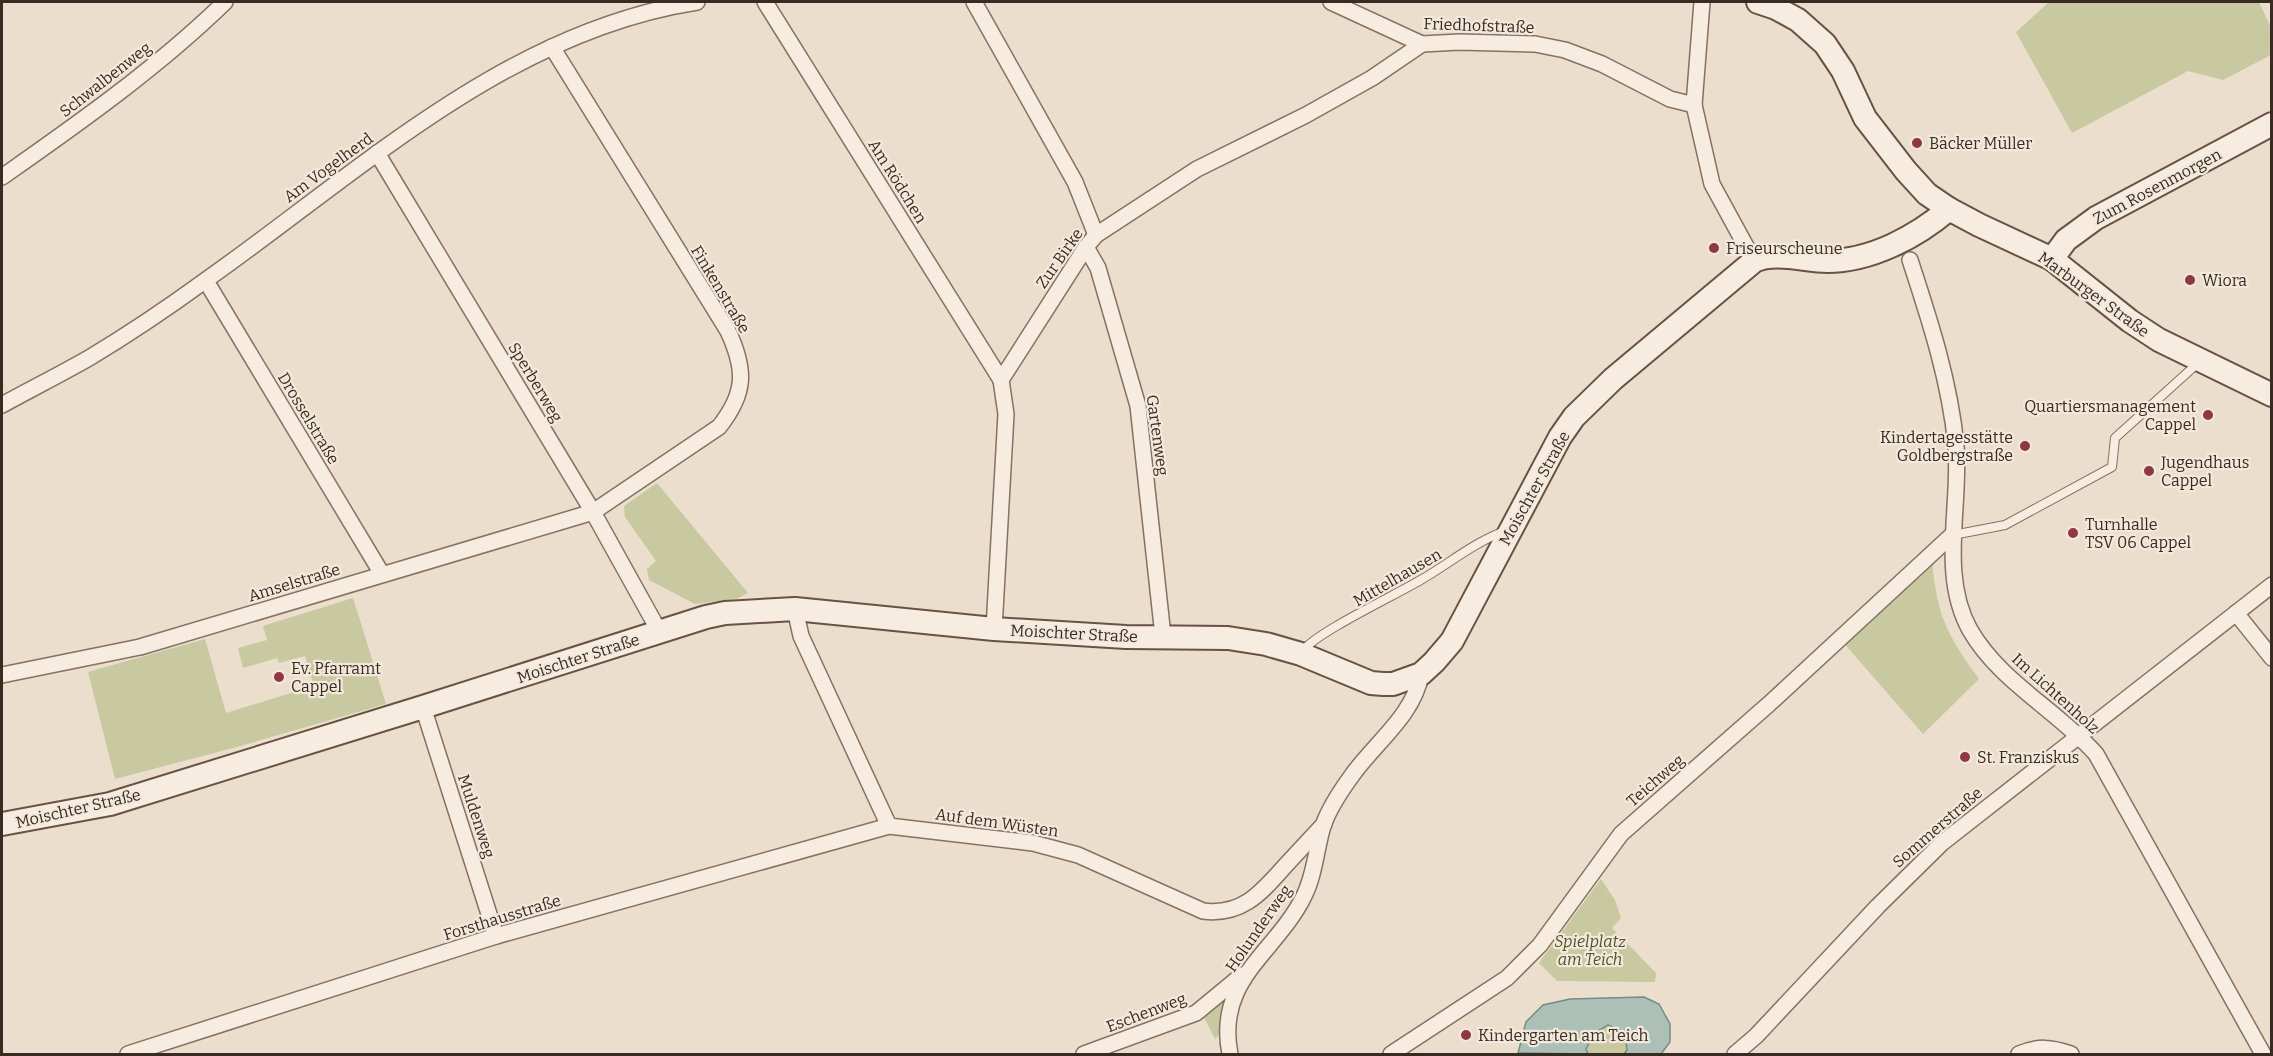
<svg xmlns="http://www.w3.org/2000/svg" width="2273" height="1056" viewBox="0 0 2273 1056" font-family="Bitter,serif">
<rect width="100%" height="100%" fill="#ebdecc"/>
<!-- green -->
<g fill="#c8c8a1">
<path d="M 2049,2 L 2259,2 L 2271,28 L 2271,55 L 2223,80 L 2188,71 L 2072,133 L 2016,32 Z"/>
<path d="M 657,483 L 748,593 L 736,599 L 695,604 L 649,580 L 647,569 L 656,561 L 625,517 L 624,506 Z"/>
<path d="M 1932,558 C 1936,613 1946,634 1979,679 L 1923,734 L 1842,641 Z"/>
<path d="M 353,598 L 386,704 L 237,747 L 115,779 L 88,672 L 205,639 L 226,713 L 314,686 L 305,656 L 279,663 L 277,658 L 243,668 L 238,648 L 267,640 L 263,626 Z"/>
<path d="M 1601,879 L 1615,900 L 1621,918 L 1612,928 L 1656,973 L 1655,982 L 1557,981 L 1539,963 Z"/>
<path d="M 1229,996 L 1221,1033 L 1215,1039 L 1204,1017 Z"/>
<path d="M 1608,1025 L 1625,1032 L 1627,1050 L 1624,1054 L 1588,1054 L 1586,1049 L 1594,1033 Z"/>
</g>
<!-- water -->
<path fill="#acc0b8" stroke="#738e84" stroke-width="1.5" d="M 1644,997 L 1659,1004 L 1670,1024 L 1670,1042 L 1661,1054 L 1624,1054 L 1627,1050 L 1625,1032 L 1608,1025 L 1594,1033 L 1586,1049 L 1588,1054 L 1518,1053 L 1526,1022 L 1543,1005 L 1570,999 Z"/>
<g fill="none" stroke-linecap="round" stroke-linejoin="round">
<defs>
<g id="lane">
<path d="M 1953,535 L 2005,525 L 2112,467 L 2115,438 L 2198,363"/>
<path d="M 1302,652 C 1314,633 1400,593 1424,578 C 1451,562 1475,542 1505,531"/>
</g>
<g id="street">
<path d="M 765,2 L 1001,380"/>
<path d="M 974,2 L 1075,182 L 1096,235"/>
<path d="M 1331,2 L 1422,44 L 1459,42 L 1535,44 L 1565,50 L 1602,64 L 1670,99 L 1694,105"/>
<path d="M 1702,2 L 1694,105 L 1712,184 L 1754,261"/>
<path d="M 377,153 L 593,512 L 659,631"/>
<path d="M 2,177 C 79,123 157,68 225,2"/>
<path d="M 1086,247 L 1098,268 L 1138,406 L 1163,636"/>
<path d="M 1910,260 C 1930,321 1950,382 1956,446 C 1961,505 1939,575 1970,630 C 2000,682 2057,710 2096,754 L 2263,1054"/>
<path d="M 206,281 L 382,574"/>
<path d="M 2,405 C 31,389 61,374 89,358 C 129,334 169,307 206,280 C 358,173 507,31 697,2"/>
<path d="M 795,609 L 801,636 L 889,826 L 1033,843 L 1078,855 L 1203,911 C 1242,916 1261,893 1285,866 C 1298,852 1311,838 1324,824"/>
<path d="M 2236,613 L 2272,658"/>
<path d="M 994,629 L 1006,414 L 1001,380 L 1086,247 L 1096,235 L 1197,169 L 1306,115 L 1372,78 L 1422,44"/>
<path d="M 2,675 L 140,647 L 593,512 L 719,427 C 746,393 746,370 728,331 L 552,47"/>
<path d="M 423,707 L 496,936"/>
<path d="M 128,1054 L 496,936 L 889,826"/>
<path d="M 1084,1054 L 1196,1013 L 1242,975"/>
<path d="M 1230,1054 C 1215,979 1276,953 1304,896 C 1315,874 1316,849 1323,826 C 1329,808 1342,789 1353,774 C 1376,742 1414,715 1421,674"/>
<path d="M 1391,1054 L 1507,978 L 1540,945 L 1621,834 L 1769,704 L 1952,535"/>
<path d="M 1735,1054 L 1756,1036 L 1878,906 L 1942,843 L 2272,585"/>
<path d="M 2019,1054 C 2038,1046 2051,1047 2071,1054"/>
</g>
<g id="secondary">
<path d="M 1758,2 L 1776,8 L 1798,20 L 1825,44 L 1843,71 L 1865,118 L 1906,171 L 1927,194 L 1949,209 L 1979,225 L 2052,259 L 2130,321 L 2159,340 L 2272,395"/>
<path d="M 2052,259 L 2066,240 L 2096,218 L 2272,124"/>
<path d="M 2,824 L 110,804 L 423,707 L 706,617 L 725,613 L 795,609 L 994,629 L 1126,637 L 1228,638 L 1266,644 L 1301,654 L 1371,683 L 1383,684 L 1393,684 L 1421,674 L 1434,662 L 1452,641 L 1560,437 L 1574,417 L 1613,379 L 1754,261 C 1775,251 1805,261 1827,261 C 1871,261 1916,237 1949,209"/>
</g>
</defs>
<!-- lane casing -->
<use href="#lane" stroke="#867162" stroke-width="10"/>
<!-- street casing -->
<use href="#street" stroke="#867162" stroke-width="18"/>
<!-- secondary casing -->
<use href="#secondary" stroke="#685244" stroke-width="26"/>
<!-- lane -->
<use href="#lane" stroke="#f6ecdf" stroke-width="8"/>
<!-- street -->
<use href="#street" stroke="#f6ecdf" stroke-width="15"/>
<!-- secondary -->
<use href="#secondary" stroke="#f6ecdf" stroke-width="22"/>
</g>
<!-- markers -->
<g fill="#8f3843" stroke="#f3e9db" stroke-width="2">
<circle cx="1917" cy="143" r="6"/>
<circle cx="1714" cy="248" r="6"/>
<circle cx="2190" cy="280" r="6"/>
<circle cx="2208" cy="415" r="6"/>
<circle cx="2025" cy="446" r="6"/>
<circle cx="2149" cy="471" r="6"/>
<circle cx="2073" cy="533" r="6"/>
<circle cx="279" cy="677" r="6"/>
<circle cx="1965" cy="757" r="6"/>
<circle cx="1466" cy="1035" r="6"/>
</g>
<g text-anchor="middle" stroke-width="4.5" stroke-linejoin="round" paint-order="stroke">
<!-- street labels -->
<g font-size="16" fill="#392b23" stroke="#f3e9db">
<text transform="translate(1479 25) rotate(2)" y="6">Friedhofstraße</text>
<text transform="translate(105 79) rotate(-38)" y="6">Schwalbenweg</text>
<text transform="translate(328 167) rotate(-36)" y="6">Am Vogelherd</text>
<text transform="translate(898 181) rotate(58)" y="6">Am Rödchen</text>
<text transform="translate(2157 186) rotate(-28)" y="6">Zum Rosenmorgen</text>
<text transform="translate(1059 258) rotate(-55)" y="6">Zur Birke</text>
<text transform="translate(721 289) rotate(59)" y="6">Finkenstraße</text>
<text transform="translate(2094 294) rotate(36)" y="6">Marburger Straße</text>
<text transform="translate(536 382) rotate(59)" y="6">Sperberweg</text>
<text transform="translate(309 418) rotate(59)" y="6">Drosselstraße</text>
<text transform="translate(1158 435) rotate(82)" y="6">Gartenweg</text>
<text transform="translate(1534 488) rotate(-61)" y="6">Moischter Straße</text>
<text transform="translate(1397 577) rotate(-30)" y="6">Mittelhausen</text>
<text transform="translate(294 582) rotate(-17)" y="6">Amselstraße</text>
<text transform="translate(1074 633) rotate(3)" y="6">Moischter Straße</text>
<text transform="translate(578 658) rotate(-18)" y="6">Moischter Straße</text>
<text transform="translate(2056 693) rotate(42)" y="6">Im Lichtenholz</text>
<text transform="translate(1655 780) rotate(-41)" y="6">Teichweg</text>
<text transform="translate(78 808) rotate(-13)" y="6">Moischter Straße</text>
<text transform="translate(477 816) rotate(72)" y="6">Muldenweg</text>
<text transform="translate(997 822) rotate(8)" y="6">Auf dem Wüsten</text>
<text transform="translate(1937 827) rotate(-41)" y="6">Sommerstraße</text>
<text transform="translate(502 917) rotate(-17)" y="6">Forsthausstraße</text>
<text transform="translate(1258 928) rotate(-55)" y="6">Holunderweg</text>
<text transform="translate(1146 1012) rotate(-21)" y="6">Eschenweg</text>
</g>
<!-- poi labels -->
<g font-size="16" fill="#392b23" stroke="#f3e9db" text-anchor="start">
<text x="1929" y="149">Bäcker Müller</text>
<text x="1726" y="254">Friseurscheune</text>
<text x="2202" y="286">Wiora</text>
<text x="2196" y="412" text-anchor="end">Quartiersmanagement<tspan x="2196" dy="18">Cappel</tspan></text>
<text x="2013" y="443" text-anchor="end">Kindertagesstätte<tspan x="2013" dy="18">Goldbergstraße</tspan></text>
<text x="2161" y="468">Jugendhaus<tspan x="2161" dy="18">Cappel</tspan></text>
<text x="2085" y="530">Turnhalle<tspan x="2085" dy="18">TSV 06 Cappel</tspan></text>
<text x="291" y="674">Ev. Pfarramt<tspan x="291" dy="18">Cappel</tspan></text>
<text x="1977" y="763">St. Franziskus</text>
<text x="1478" y="1041">Kindergarten am Teich</text>
</g>
<!-- park labels -->
<g font-size="16" font-style="italic" fill="#4e532c" stroke="#f3e9db">
<text x="1590" y="947">Spielplatz<tspan x="1590" dy="18">am Teich</tspan></text>
</g>
</g>
<!-- border -->
<rect width="2273" height="1056" fill="none" stroke="#392b23" stroke-width="6"/>
</svg>
